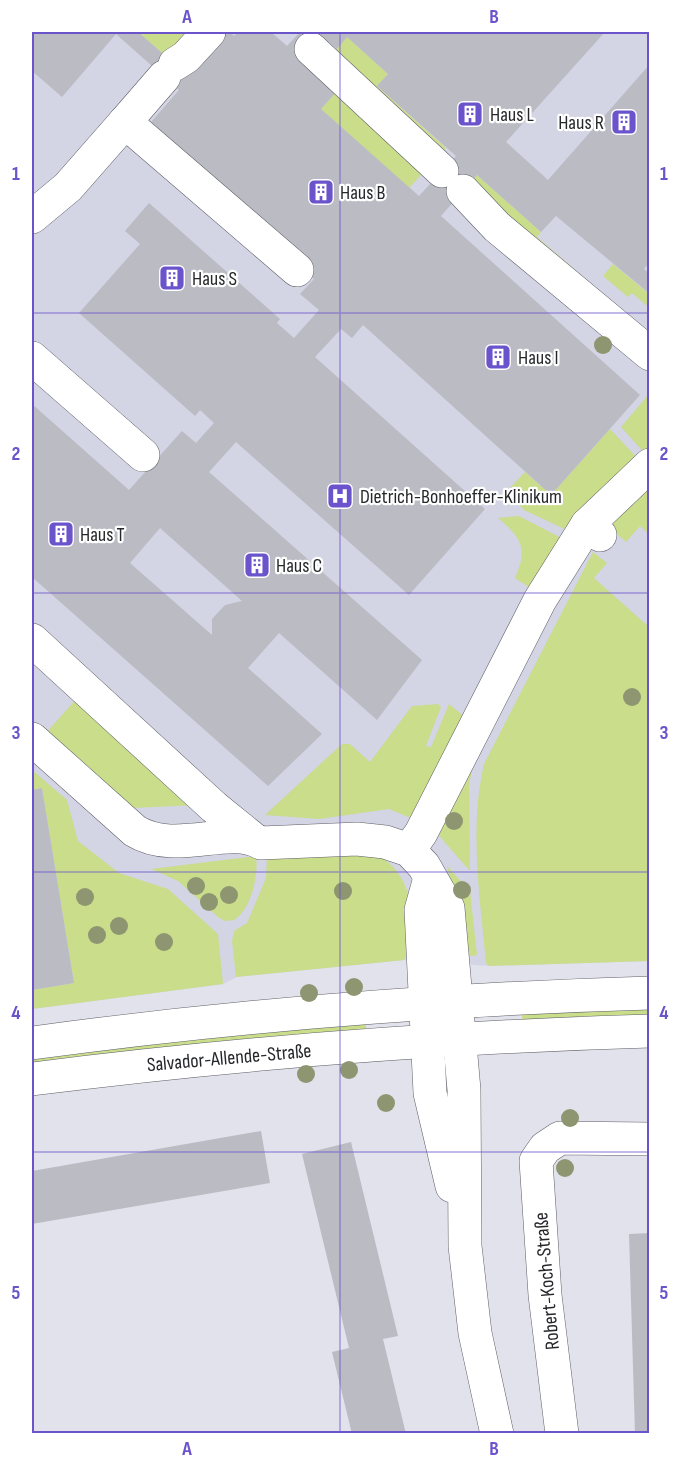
<svg xmlns="http://www.w3.org/2000/svg" width="681" height="1465" viewBox="0 0 681 1465" font-family="'Sofia Sans Condensed',sans-serif">
<rect width="100%" height="100%" fill="#e2e2ec"/>
<!-- built -->
<path fill="#d3d4e4" d="M 32,32 L 649,32 L 649,961 L 489,966 L 404,960 L 237,977 L 223,984 L 32,1009 Z"/>
<!-- green -->
<g fill="#c9dd8b">
<path d="M 138,32 L 203,32 L 170,60 Z"/>
<path d="M 347,37 L 388,74 L 377,86 L 446,148 L 409,188 L 321,109 L 337,91 L 316,72 Z"/>
<path d="M 477,175 L 541,232 L 537,237 L 587,280 L 582,286 L 469,184 Z"/>
<path d="M 613,264 L 649,294 L 649,305 L 646,305 L 632,293 L 628,297 L 603,276 Z"/>
<path d="M 649,394 L 649,458 L 621,427 Z"/>
<path d="M 610,429 L 643,464 L 573,533 L 524,510 L 510,494 L 510,488 L 525,472 L 551,495 Z"/>
<path d="M 649,473 L 649,534 L 640,526 L 626,542 L 602,521 Z"/>
<path d="M 519,516 L 567,541 L 530,588 L 515,578 C 528,549 522,538 498,518 Z"/>
<path d="M 593,552 L 607,563 L 594,578 L 649,627 L 649,961 L 489,966 L 486,963 C 480,898 469,828 484,764 Z"/>
<path d="M 79,696 L 199,805 L 132,808 L 45,734 Z"/>
<path d="M 438,704 L 441,707 L 426,746 L 431,747 L 449,704 L 470,721 L 418,821 L 389,809 L 319,819 L 265,815 L 342,744 L 350,744 L 370,762 L 412,706 Z"/>
<path d="M 474,761 L 469,784 L 470,871 L 435,831 Z"/>
<path d="M 32,770 L 67,800 L 78,841 L 119,873 L 168,889 L 218,934 L 223,984 L 32,1009 L 32,990 L 74,983 L 42,788 L 32,790 Z"/>
<path d="M 354,850 C 363,853 374,854 382,858 C 413,876 421,931 404,960 L 236,977 L 232,941 L 234,931 L 247,923 L 266,878 L 267,857 Z"/>
<path d="M 256,856 C 259,874 251,910 234,920 L 225,921 L 218,917 L 178,881 L 151,869 Z"/>
<path d="M 447,866 L 470,891 L 477,955 L 470,956 L 459,922 Z"/>
<path d="M 650,1008 L 649,1017 L 522,1020 L 522,1013 Z"/>
<path d="M 366,1021 L 366,1030 L 32,1067 L 32,1058 L 145,1042 Z"/>
</g>
<!-- building -->
<g fill="#bbbbc4" fill-rule="evenodd">
<path d="M 32,32 L 138,32 L 184,72 L 220,32 L 229,32 L 234,36 L 238,32 L 271,32 L 287,46 L 300,32 L 605,32 L 506,142 L 548,180 L 650,64 L 650,262 L 644,269 L 650,274 L 650,294 L 556,216 L 541,232 L 477,175 L 441,216 L 640,395 L 551,495 L 363,325 L 352,338 L 341,329 L 315,357 L 485,509 L 409,595 L 236,442 L 209,472 L 422,660 L 377,720 L 279,633 L 248,668 L 322,734 L 268,786 L 32,577 L 32,404 L 129,490 L 182,431 L 196,443 L 214,423 L 200,410 L 195,416 L 79,313 L 140,244 L 125,231 L 149,203 L 280,319 L 277,323 L 294,338 L 319,310 L 300,294 L 314,279 L 292,259 L 296,254 L 151,122 L 179,90 L 116,34 L 62,97 L 32,71 ZM 322,36 L 337,49 L 347,37 L 388,74 L 377,86 L 456,156 L 419,196 L 321,109 L 337,91 L 302,59 ZM 160,528 L 242,601 L 225,605 L 212,619 L 212,635 L 130,563 Z"/>
<path d="M 42,788 L 74,983 L 32,990 L 32,790 Z"/>
<path d="M 261,1131 L 270,1183 L 32,1224 L 32,1171 Z"/>
<path d="M 351,1142 L 398,1336 L 383,1339 L 406,1434 L 352,1434 L 332,1352 L 349,1348 L 302,1154 Z"/>
<path d="M 650,1233 L 650,1433 L 635,1433 L 629,1234 Z"/>
</g>
<g fill="none" stroke-linecap="round" stroke-linejoin="round">
<defs>
<g id="minor">
<path d="M 311,49 L 442,171"/>
<path d="M 175,64 L 186,57 L 209,32"/>
<path d="M 125,122 L 164,77"/>
<path d="M 463,191 L 497,227 L 650,354"/>
<path d="M 32,217 L 68,187 L 125,122 L 297,270"/>
<path d="M 32,358 L 143,455"/>
<path d="M 600,535 L 587,525 L 650,465"/>
<path d="M 32,640 L 214,807 L 251,837"/>
<path d="M 32,739 L 135,831 C 176,856 229,824 261,843 L 357,839 L 385,842 L 409,850 L 424,866 L 448,908 L 464,1090 L 465,1246 L 475,1333 L 497,1434"/>
<path d="M 409,850 L 421,833 L 540,600 L 587,525"/>
<path d="M 430,878 L 421,910 L 430,1093 L 452,1186"/>
<path d="M 32,1043 C 237,1015 443,999 650,993"/>
<path d="M 32,1079 C 237,1053 443,1037 650,1031"/>
<path d="M 562,1434 L 545,1295 L 536,1161 L 545,1148 L 560,1138 L 650,1139"/>
</g>
</defs>
<!-- minor casing -->
<use href="#minor" stroke="#5e5e66" stroke-width="34"/>
<!-- minor -->
<use href="#minor" stroke="#fff" stroke-width="33"/>
</g>
<!-- trees -->
<g fill="#8e9571">
<circle cx="603" cy="345" r="9"/>
<circle cx="632" cy="697" r="9"/>
<circle cx="454" cy="821" r="9"/>
<circle cx="196" cy="886" r="9"/>
<circle cx="462" cy="890" r="9"/>
<circle cx="343" cy="891" r="9"/>
<circle cx="229" cy="895" r="9"/>
<circle cx="85" cy="897" r="9"/>
<circle cx="209" cy="902" r="9"/>
<circle cx="119" cy="926" r="9"/>
<circle cx="97" cy="935" r="9"/>
<circle cx="164" cy="942" r="9"/>
<circle cx="354" cy="987" r="9"/>
<circle cx="309" cy="993" r="9"/>
<circle cx="349" cy="1070" r="9"/>
<circle cx="306" cy="1074" r="9"/>
<circle cx="386" cy="1103" r="9"/>
<circle cx="570" cy="1118" r="9"/>
<circle cx="565" cy="1168" r="9"/>
</g>
<!-- grid -->
<path fill="none" stroke="#6b53cc" stroke-width="1.5" stroke-opacity="0.55" d="M 340,32 L 340,1434M 32,313 L 650,313M 32,593 L 650,593M 32,872 L 650,872M 32,1152 L 650,1152"/>
<!-- icons -->
<defs>
<symbol id="building-square" viewBox="-11 -11 22 22"><rect x="-9" y="-9" width="18" height="18" rx="4" fill="#6b53cc" stroke="#fff"/><path d="M-4-6H4V6H1V3H-1V6H-4ZM-2.5-4.3h1.7v1.8h-1.7ZM.8-4.3h1.7v1.8H.8ZM-2.5-1h1.7V.8h-1.7ZM.8-1h1.7V.8H.8Z" fill="#fff"/></symbol>
<symbol id="hospital-square" viewBox="-11 -11 22 22"><rect x="-9" y="-9" width="18" height="18" rx="4" fill="#6b53cc" stroke="#fff"/><path d="M-5-5h3v3.5h4V-5h3V5h-3V1.5h-4V5h-3Z" fill="#fff"/></symbol>
</defs>
<g fill-rule="evenodd">
<use href="#building-square" x="455" y="99" width="30" height="30"/>
<use href="#building-square" x="609" y="107" width="30" height="30"/>
<use href="#building-square" x="306" y="177" width="30" height="30"/>
<use href="#building-square" x="157" y="263" width="30" height="30"/>
<use href="#building-square" x="483" y="342" width="30" height="30"/>
<use href="#hospital-square" x="325" y="481" width="30" height="30"/>
<use href="#building-square" x="46" y="519" width="30" height="30"/>
<use href="#building-square" x="242" y="550" width="30" height="30"/>
</g>
<g text-anchor="middle" stroke-width="4.5" stroke-linejoin="round" paint-order="stroke">
<!-- poi labels -->
<g font-size="20" fill="#26272a" stroke="#fff" text-anchor="start">
<text x="490" y="121">Haus L</text>
<text x="604" y="129" text-anchor="end">Haus R</text>
<text x="340" y="199">Haus B</text>
<text x="192" y="285">Haus S</text>
<text x="518" y="364">Haus I</text>
<text x="360" y="503">Dietrich-Bonhoeffer-Klinikum</text>
<text x="80" y="541">Haus T</text>
<text x="276" y="572">Haus C</text>
</g>
<!-- street labels -->
<g font-size="20" fill="#26272a" stroke="#fff">
<text transform="translate(229 1057) rotate(-5)" y="7">Salvador-Allende-Straße</text>
<text transform="translate(546 1281) rotate(-95)" y="7">Robert-Koch-Straße</text>
</g>
</g>
<!-- border -->
<rect width="681" height="1465" fill="none" stroke="#ffffff" stroke-width="66"/>
<rect x="33" y="33" width="615" height="1399" fill="none" stroke="#6b53cc" stroke-width="2"/>
<g font-size="20" text-anchor="middle" font-weight="bold" fill="#6b53cc">
<text x="187" y="23">A</text>
<text x="494" y="23">B</text>
<text x="16" y="180">1</text>
<text x="664" y="180">1</text>
<text x="16" y="460">2</text>
<text x="664" y="460">2</text>
<text x="16" y="739">3</text>
<text x="664" y="739">3</text>
<text x="16" y="1019">4</text>
<text x="664" y="1019">4</text>
<text x="16" y="1299">5</text>
<text x="664" y="1299">5</text>
<text x="187" y="1455">A</text>
<text x="494" y="1455">B</text>
</g>
</svg>
